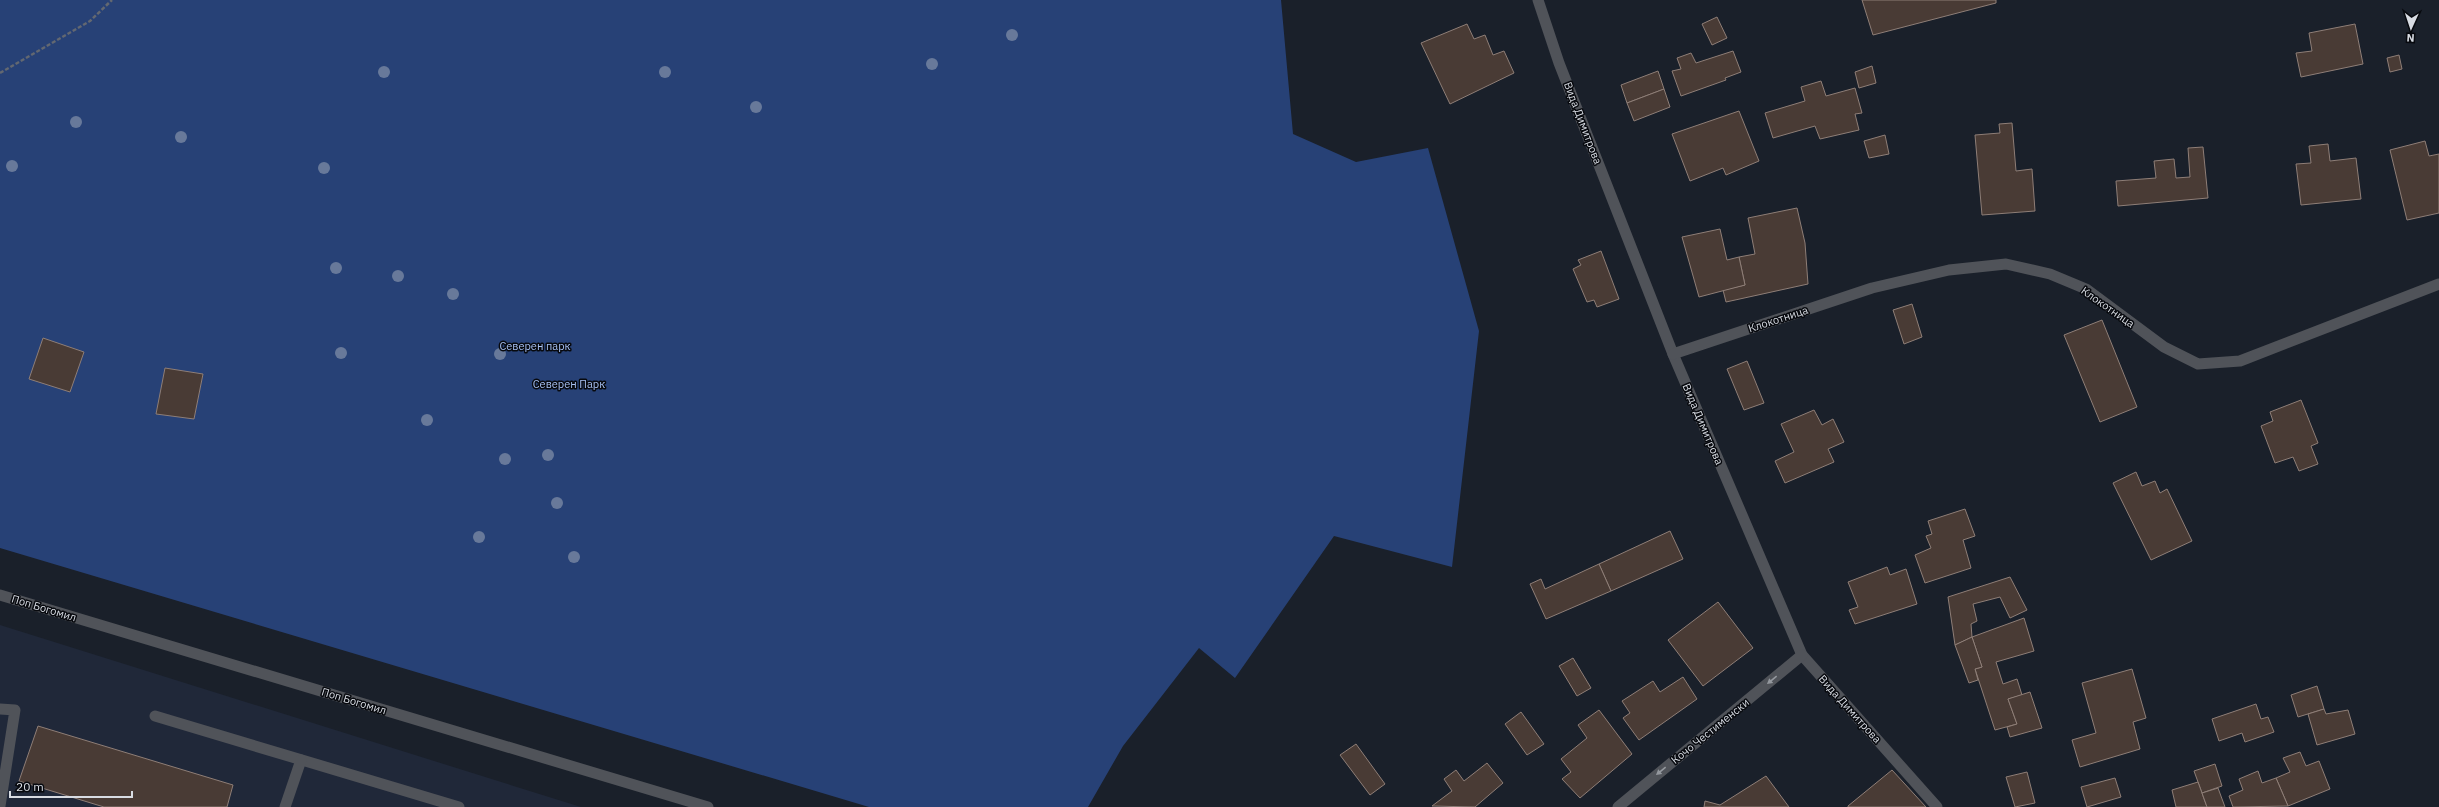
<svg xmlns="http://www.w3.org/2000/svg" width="2439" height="807" viewBox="0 0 2439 807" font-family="'IBM Plex Sans',sans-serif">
<rect width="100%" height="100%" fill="#1a202a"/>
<!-- built -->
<path fill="#202839" d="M 0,625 L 581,807 L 0,807 Z"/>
<!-- green -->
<path fill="#274176" d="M 0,0 L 1281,0 L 1293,134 L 1356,162 L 1428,148 L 1479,331 L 1452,567 L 1334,536 L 1235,678 L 1199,648 L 1123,746 L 1088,807 L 869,807 L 0,548 Z"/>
<!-- building -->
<g fill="#493b35" stroke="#8e7e77">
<path d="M 1862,0 L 1996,0 L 1996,3 L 1873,35 Z"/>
<path d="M 1717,17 L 1727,38 L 1712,45 L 1702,24 Z"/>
<path d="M 1467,24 L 1474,39 L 1485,35 L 1493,55 L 1504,51 L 1514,73 L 1450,104 L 1421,43 Z"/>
<path d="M 2355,24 L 2363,64 L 2301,77 L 2296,53 L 2312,51 L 2309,33 Z"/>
<path d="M 1733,51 L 1741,72 L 1725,78 L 1726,80 L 1681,96 L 1672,71 L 1681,69 L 1677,58 L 1691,53 L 1696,63 Z"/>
<path d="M 2399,55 L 2402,69 L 2390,72 L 2387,58 Z"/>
<path d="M 1872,66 L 1876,83 L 1859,88 L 1855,72 Z"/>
<path d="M 1658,71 L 1664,89 L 1627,103 L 1621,85 Z"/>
<path d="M 1821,81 L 1826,96 L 1855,88 L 1862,113 L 1855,114 L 1859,130 L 1820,139 L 1815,126 L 1773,138 L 1765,113 L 1805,101 L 1801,87 Z"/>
<path d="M 1664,89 L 1670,107 L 1634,121 L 1627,103 Z"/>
<path d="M 1739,111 L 1759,161 L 1726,175 L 1723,168 L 1690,181 L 1672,134 Z"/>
<path d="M 2012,123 L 2016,171 L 2032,169 L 2035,211 L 1982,215 L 1975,135 L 2000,133 L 1999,124 Z"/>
<path d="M 1885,135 L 1889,154 L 1869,158 L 1864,141 Z"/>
<path d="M 2425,141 L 2429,156 L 2439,154 L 2439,213 L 2407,220 L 2390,150 Z"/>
<path d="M 2328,144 L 2330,161 L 2356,158 L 2361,199 L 2301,205 L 2296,164 L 2311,163 L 2309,146 Z"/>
<path d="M 2203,147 L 2208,198 L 2118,206 L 2116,181 L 2156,178 L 2154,161 L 2174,159 L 2176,178 L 2190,177 L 2188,148 Z"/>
<path d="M 1797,208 L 1805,243 L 1808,284 L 1726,302 L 1723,290 L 1745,285 L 1739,257 L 1755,254 L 1748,218 Z"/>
<path d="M 1720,229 L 1727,260 L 1739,257 L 1745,285 L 1699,297 L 1682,237 Z"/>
<path d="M 1601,251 L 1619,299 L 1597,307 L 1594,300 L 1587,302 L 1573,269 L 1581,265 L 1578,260 Z"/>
<path d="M 1912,304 L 1922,337 L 1904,344 L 1893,310 Z"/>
<path d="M 2102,320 L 2137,407 L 2100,422 L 2064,335 Z"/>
<path d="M 43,338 L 84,352 L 70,392 L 29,379 Z"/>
<path d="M 1747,361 L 1764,403 L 1744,410 L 1727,369 Z"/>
<path d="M 165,368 L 203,374 L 194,419 L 156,414 Z"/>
<path d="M 2301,400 L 2318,443 L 2311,446 L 2318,464 L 2299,471 L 2293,457 L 2275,463 L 2261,426 L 2273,421 L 2270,412 Z"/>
<path d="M 1814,410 L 1822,425 L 1833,419 L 1844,442 L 1828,449 L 1834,462 L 1785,483 L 1775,461 L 1794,452 L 1781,424 Z"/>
<path d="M 2136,472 L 2142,486 L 2155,481 L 2160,493 L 2167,489 L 2192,541 L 2151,560 L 2113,483 Z"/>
<path d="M 1965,509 L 1975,536 L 1963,540 L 1971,568 L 1925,583 L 1915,555 L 1931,548 L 1926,536 L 1932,534 L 1928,521 Z"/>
<path d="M 1670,531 L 1683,559 L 1611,591 L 1599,564 Z"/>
<path d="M 1599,564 L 1611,591 L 1546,619 L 1530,584 L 1541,579 L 1545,589 Z"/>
<path d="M 1887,567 L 1890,575 L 1906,569 L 1917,604 L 1855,624 L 1849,610 L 1858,607 L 1848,582 Z"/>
<path d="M 2010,577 L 2027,610 L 2010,618 L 2000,597 L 1973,604 L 1977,621 L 1971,624 L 1972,637 L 1955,645 L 1948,597 Z"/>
<path d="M 1718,602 L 1753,648 L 1703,686 L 1668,640 Z"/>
<path d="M 2024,618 L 2034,651 L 1996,662 L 2003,684 L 2017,679 L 2022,695 L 2008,699 L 2017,724 L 1995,730 L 1975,669 L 1982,667 L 1972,637 Z"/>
<path d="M 1972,637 L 1982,667 L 1975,669 L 1978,680 L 1969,683 L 1955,645 Z"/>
<path d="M 1573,658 L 1591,688 L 1577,696 L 1559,666 Z"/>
<path d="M 2132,669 L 2146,718 L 2133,722 L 2140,749 L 2080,767 L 2072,740 L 2096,733 L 2082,683 Z"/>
<path d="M 1683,677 L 1697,699 L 1639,740 L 1623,718 L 1630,713 L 1622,701 L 1653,681 L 1660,692 Z"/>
<path d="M 2317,686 L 2324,709 L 2298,717 L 2291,695 Z"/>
<path d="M 2030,692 L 2042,728 L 2010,737 L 2007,727 L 2017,724 L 2008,699 Z"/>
<path d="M 2256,704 L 2261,719 L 2268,717 L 2274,732 L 2245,742 L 2242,733 L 2219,741 L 2212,719 Z"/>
<path d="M 2324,709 L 2326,714 L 2348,710 L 2355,734 L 2317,745 L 2308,714 Z"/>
<path d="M 1599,710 L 1632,754 L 1580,798 L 1562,779 L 1571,772 L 1561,759 L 1587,738 L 1578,725 Z"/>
<path d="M 1521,712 L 1544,744 L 1527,755 L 1505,724 Z"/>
<path d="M 38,726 L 233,785 L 227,807 L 104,807 L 19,781 Z"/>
<path d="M 1356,744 L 1385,784 L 1370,795 L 1340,755 Z"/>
<path d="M 2300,752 L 2306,766 L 2319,761 L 2330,789 L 2288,806 L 2276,778 L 2290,772 L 2283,758 Z"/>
<path d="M 1487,763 L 1503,783 L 1475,807 L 1432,806 L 1452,791 L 1444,779 L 1456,770 L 1464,781 Z"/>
<path d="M 2215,764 L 2222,786 L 2202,793 L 2194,771 Z"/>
<path d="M 1892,770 L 1926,807 L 1848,807 L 1848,806 Z"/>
<path d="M 2258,771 L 2262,783 L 2276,778 L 2288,806 L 2233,807 L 2229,796 L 2243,790 L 2239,779 Z"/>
<path d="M 2027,772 L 2035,803 L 2015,807 L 2006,777 Z"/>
<path d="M 1766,776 L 1789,807 L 1704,807 L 1705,801 L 1720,805 Z"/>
<path d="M 2115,778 L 2121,797 L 2087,807 L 2081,787 Z"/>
<path d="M 2198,782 L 2207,807 L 2176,807 L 2172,790 Z"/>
<path d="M 2218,788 L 2225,807 L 2207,807 L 2202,793 Z"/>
</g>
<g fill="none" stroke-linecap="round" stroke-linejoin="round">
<!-- path -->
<path stroke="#636871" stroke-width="2.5" stroke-dasharray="4 2" stroke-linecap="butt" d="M 0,73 L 90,21 L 112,0"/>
<!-- service -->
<g stroke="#505359" stroke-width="11">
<path d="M 0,709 L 15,710 L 0,806"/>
<path d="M 155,716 L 459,807"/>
<path d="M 285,807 L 301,760"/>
</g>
<!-- minor -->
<g stroke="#505359" stroke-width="11">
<path d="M 1538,0 L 1559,63 L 1673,354 L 1802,655 L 1937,807"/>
<path d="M 1673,354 L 1872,288 L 1949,270 L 2006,264 L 2050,274 L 2086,289 L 2164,347 L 2198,364 L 2240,361 L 2439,284"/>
<path d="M 1618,807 L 1802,655"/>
</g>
<!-- tertiary -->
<path stroke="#505359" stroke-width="11" d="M 0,595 L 708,807"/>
</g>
<!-- trees -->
<g fill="#68799a">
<circle cx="1012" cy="35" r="6"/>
<circle cx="932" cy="64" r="6"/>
<circle cx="384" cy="72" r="6"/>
<circle cx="665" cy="72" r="6"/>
<circle cx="756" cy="107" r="6"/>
<circle cx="76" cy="122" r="6"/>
<circle cx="181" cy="137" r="6"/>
<circle cx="12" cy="166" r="6"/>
<circle cx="324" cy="168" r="6"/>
<circle cx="336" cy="268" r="6"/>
<circle cx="398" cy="276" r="6"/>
<circle cx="453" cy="294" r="6"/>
<circle cx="341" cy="353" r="6"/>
<circle cx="500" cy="354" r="6"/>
<circle cx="427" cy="420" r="6"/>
<circle cx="548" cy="455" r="6"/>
<circle cx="505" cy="459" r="6"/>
<circle cx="557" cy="503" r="6"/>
<circle cx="479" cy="537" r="6"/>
<circle cx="574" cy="557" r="6"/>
</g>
<!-- one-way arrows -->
<defs><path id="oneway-solid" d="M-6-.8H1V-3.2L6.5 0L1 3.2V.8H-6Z"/></defs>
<g fill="#94989e">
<use href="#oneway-solid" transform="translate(1772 680) rotate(141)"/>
<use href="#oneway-solid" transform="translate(1661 771) rotate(141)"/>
</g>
<g text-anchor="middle" stroke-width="3" stroke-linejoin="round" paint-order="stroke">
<!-- street labels -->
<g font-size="11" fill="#d8dce3" stroke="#07090e">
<text transform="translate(1583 123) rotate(69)" y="4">Вида Димитрова</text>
<text transform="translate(2108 307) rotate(35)" y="4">Клокотница</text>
<text transform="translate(1778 319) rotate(-18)" y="4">Клокотница</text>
<text transform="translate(1703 424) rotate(67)" y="4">Вида Димитрова</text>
<text transform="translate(44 608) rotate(17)" y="4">Поп Богомил</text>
<text transform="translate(354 701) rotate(17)" y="4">Поп Богомил</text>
<text transform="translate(1850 709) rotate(48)" y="4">Вида Димитрова</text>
<text transform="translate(1710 731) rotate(-39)" y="4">Кочо Честименски</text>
</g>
<!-- park labels -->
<g font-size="11" fill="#a8c2f5" stroke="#07090e">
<text x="535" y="350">Северен парк</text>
<text x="569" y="388">Северен Парк</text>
</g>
</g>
<!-- north arrow -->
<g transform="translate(2411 28) rotate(183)" stroke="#07090e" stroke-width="3" paint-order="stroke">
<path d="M0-3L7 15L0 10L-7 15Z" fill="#d8dce3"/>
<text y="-6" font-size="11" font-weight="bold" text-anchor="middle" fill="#d8dce3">N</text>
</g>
<!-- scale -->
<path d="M10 791v6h122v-6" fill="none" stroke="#d8dce3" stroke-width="2"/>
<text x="16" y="791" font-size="12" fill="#d8dce3" stroke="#07090e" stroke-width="3" paint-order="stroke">20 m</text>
</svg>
